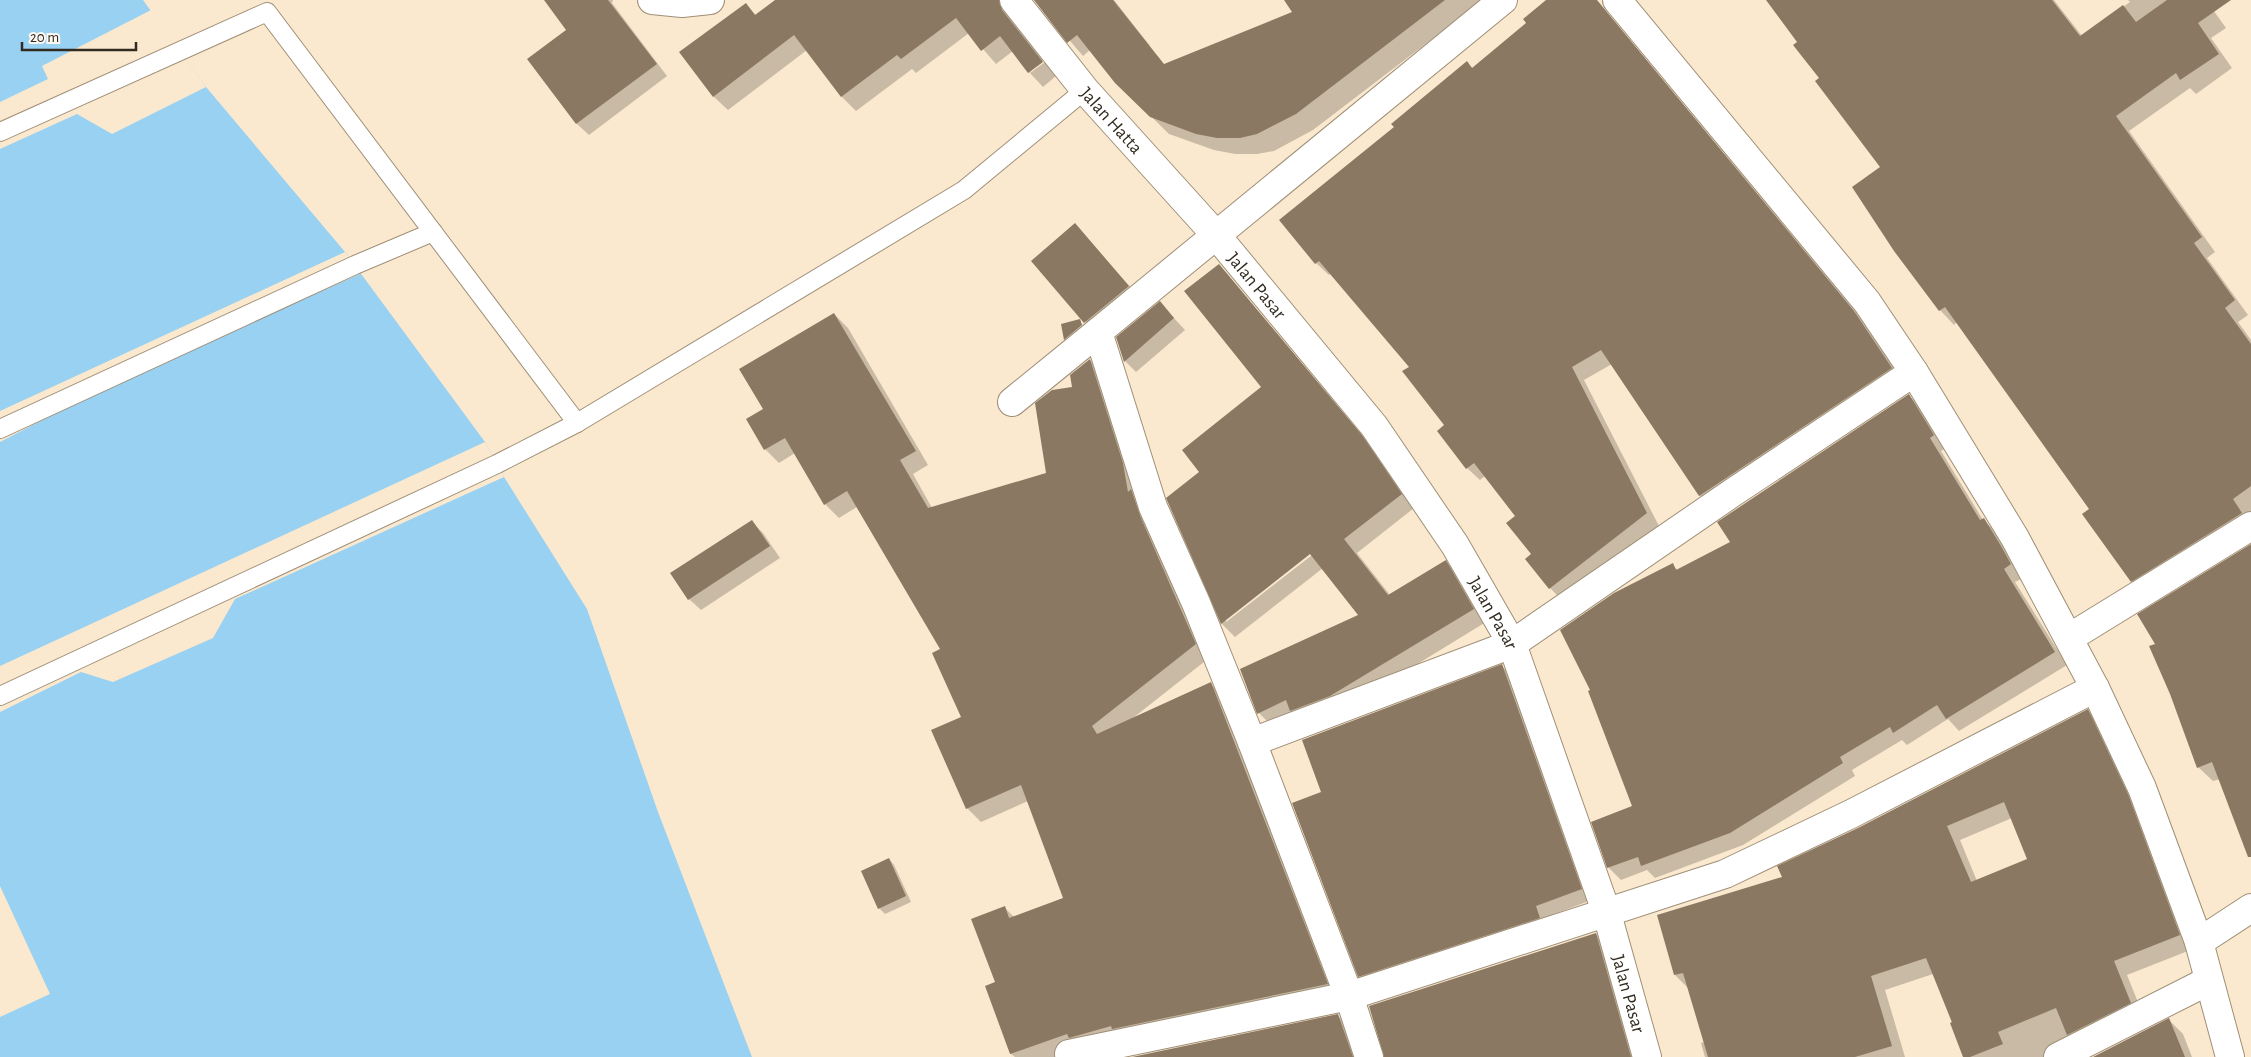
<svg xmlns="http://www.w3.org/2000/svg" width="2251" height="1057" viewBox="0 0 2251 1057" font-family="'Alegreya Sans',sans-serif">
<rect width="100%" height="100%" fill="#fbe9cf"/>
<!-- water -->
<path fill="#98d1f1" d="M 0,0 L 143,0 L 206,87 L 345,252 L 485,442 L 504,477 L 587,609 L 658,812 L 752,1057 L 0,1057 Z"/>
<!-- pier -->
<g fill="#fbe9cf">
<path d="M 151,10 L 206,87 L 112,134 L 77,114 L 0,149 L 0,102 L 48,79 L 42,66 Z"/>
<path d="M 345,252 L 360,274 L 106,387 L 0,442 L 0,411 Z"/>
<path d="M 485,442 L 504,477 L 235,599 L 213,638 L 113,682 L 81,672 L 0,712 L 0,666 Z"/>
<path d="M 0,886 L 50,994 L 0,1017 Z"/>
</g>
<!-- shadow -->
<g fill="#0003" fill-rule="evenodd">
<path d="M 545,0 L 613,0 L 612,3 L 667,76 L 589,135 L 577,124 L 529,59 L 568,30 Z"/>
<path d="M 777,0 L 1023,0 L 1012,18 L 1043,60 L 1029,73 L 1013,51 L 996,64 L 969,33 L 916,73 L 912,69 L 856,111 L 841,96 L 807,50 L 728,110 L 713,96 L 745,4 L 756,15 Z"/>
<path d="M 1035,0 L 1114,0 L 1150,46 L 1111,73 L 1090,50 L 1083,56 Z"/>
<path d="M 1285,0 L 1483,0 L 1313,130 L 1274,151 L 1257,154 L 1235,154 L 1214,150 L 1169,134 L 1118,84 L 1294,13 Z"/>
<path d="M 1548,0 L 1596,0 L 1867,325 L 1904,381 L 1713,508 L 1700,496 L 1612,364 L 1584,380 L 1659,526 L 1562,600 L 1550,588 L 1516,517 L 1485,476 L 1480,480 L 1467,468 L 1446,426 L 1410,367 L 1331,273 L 1329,275 L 1316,263 L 1396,128 L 1467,63 L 1473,69 L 1528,23 Z"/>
<path d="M 1767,0 L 2054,0 L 2082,36 L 2130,2 L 2128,0 L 2206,0 L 2226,28 L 2211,38 L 2232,68 L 2196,94 L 2190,88 L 2129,131 L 2215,252 L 2207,258 L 2248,315 L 2238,322 L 2251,340 L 2251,530 L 2146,595 L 2132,581 L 2091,510 L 1957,322 L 1954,325 L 1940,310 L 1881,167 L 1821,78 L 1799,42 Z"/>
<path d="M 1045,62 L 1056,76 L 1043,87 L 1030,73 Z"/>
<path d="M 1075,225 L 1140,298 L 1097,334 L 1033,261 Z"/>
<path d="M 1219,265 L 1374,450 L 1414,508 L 1357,553 L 1390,595 L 1445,561 L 1458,574 L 1486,622 L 1344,709 L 1272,726 L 1259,713 L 1360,616 L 1323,568 L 1235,637 L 1222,624 L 1168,498 L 1201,472 L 1263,388 ZM 1315,550 L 1316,552 L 1226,622 L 1226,619 Z"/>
<path d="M 1160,303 L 1185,330 L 1136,372 L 1125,361 Z"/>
<path d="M 834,314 L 848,328 L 928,465 L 913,474 L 932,508 L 1047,473 L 1073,388 L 1090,360 L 1103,374 L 1209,658 L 1133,718 L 1211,684 L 1224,697 L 1341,998 L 1080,1047 L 1054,1057 L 1015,1057 L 1011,1054 L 986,987 L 997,983 L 1004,907 L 1015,918 L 1065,898 L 1028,801 L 981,822 L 967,808 L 963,718 L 942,650 L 857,507 L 839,518 L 825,504 L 795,453 L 779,463 L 765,449 L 765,409 Z"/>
<path d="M 1909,396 L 1922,408 L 1946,448 L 1941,451 L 1983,520 L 1997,532 L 2023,578 L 2015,582 L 2067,665 L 1959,731 L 1948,719 L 1907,745 L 1902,740 L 1852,770 L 1855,776 L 1743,845 L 1655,878 L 1647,870 L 1621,880 L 1608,867 L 1634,807 L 1672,565 L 1678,570 L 1732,542 Z"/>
<path d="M 751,521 L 763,533 L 780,558 L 701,610 L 689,599 Z"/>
<path d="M 2251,546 L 2251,848 L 2220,779 L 2213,781 L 2198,767 L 2157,644 Z"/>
<path d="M 1502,666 L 1513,677 L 1592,900 L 1546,917 L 1550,928 L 1370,987 L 1359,976 L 1323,793 Z"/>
<path d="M 2088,711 L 2101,725 L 2193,949 L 2127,975 L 2144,1017 L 2065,1057 L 1965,1057 L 1933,974 L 1885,990 L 1905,1057 L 1705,1057 L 1701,1043 L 1705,1042 L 1689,989 L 1675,975 L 1784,878 L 1859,829 ZM 2012,818 L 2029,860 L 1977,881 L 1960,840 Z"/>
<path d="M 889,859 L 894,865 L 911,902 L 885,914 L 879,908 Z"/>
<path d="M 1596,934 L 1610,948 L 1640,1057 L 1385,1057 Z"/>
<path d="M 1338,1016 L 1353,1030 L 1361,1057 L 1138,1057 Z"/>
<path d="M 2169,1020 L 2183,1034 L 2192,1057 L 2095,1057 Z"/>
</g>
<!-- building -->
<g fill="#8b7862" fill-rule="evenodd">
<path d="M 544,0 L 608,0 L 657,64 L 576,124 L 527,59 L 566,30 Z"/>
<path d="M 775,0 L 999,0 L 1002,10 L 1043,62 L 1028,73 L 1000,36 L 981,51 L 956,18 L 901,59 L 897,55 L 841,97 L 794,35 L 713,97 L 679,52 L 746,3 L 755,15 Z"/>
<path d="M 1034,0 L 1113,0 L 1164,64 L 1292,12 L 1284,0 L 1445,0 L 1296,114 L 1257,134 L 1240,138 L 1217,138 L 1196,134 L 1150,117 L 1115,83 L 1077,35 L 1067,43 Z"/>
<path d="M 1546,0 L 1597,0 L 1854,311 L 1892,368 L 1699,496 L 1601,350 L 1572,367 L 1647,513 L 1549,589 L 1525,559 L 1531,554 L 1506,523 L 1515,516 L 1474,463 L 1466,469 L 1437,431 L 1444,425 L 1402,371 L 1409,367 L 1319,261 L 1315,264 L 1279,220 L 1394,127 L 1391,124 L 1467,61 L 1472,68 L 1526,23 L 1523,19 Z"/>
<path d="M 1766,0 L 2052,0 L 2080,36 L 2123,5 L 2136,22 L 2167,0 L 2231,0 L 2198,23 L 2219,54 L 2180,80 L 2176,73 L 2116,116 L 2202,237 L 2194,243 L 2235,300 L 2225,308 L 2251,344 L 2251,486 L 2233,499 L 2242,513 L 2131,582 L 2082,514 L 2089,509 L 1945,307 L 1939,311 L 1894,251 L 1852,187 L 1880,167 L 1815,81 L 1819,78 L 1793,45 L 1797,42 Z"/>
<path d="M 1075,223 L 1129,286 L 1084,323 L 1031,261 Z"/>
<path d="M 1219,264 L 1362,435 L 1402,494 L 1344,539 L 1388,595 L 1446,560 L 1474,609 L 1330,696 L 1290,711 L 1286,700 L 1257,714 L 1240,669 L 1358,615 L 1310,554 L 1221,624 L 1166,498 L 1199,472 L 1182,450 L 1261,387 L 1184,291 Z"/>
<path d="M 1160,301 L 1174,318 L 1124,362 L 1116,337 Z"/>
<path d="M 834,313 L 916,451 L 900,460 L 928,508 L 1046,473 L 1035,403 L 1052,390 L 1072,387 L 1070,375 L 1090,359 L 1123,463 L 1128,492 L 1131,489 L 1141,518 L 1196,644 L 1092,726 L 1097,734 L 1211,682 L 1328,984 L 1112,1029 L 1111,1026 L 1069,1038 L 1067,1034 L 1010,1054 L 985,986 L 995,982 L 971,919 L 1005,906 L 1009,918 L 1063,898 L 1021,785 L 966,809 L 931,730 L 961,717 L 932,653 L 940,649 L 847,491 L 824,505 L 785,438 L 764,450 L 746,419 L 763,409 L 739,369 Z"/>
<path d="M 1080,319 L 1082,325 L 1064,340 L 1061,324 Z"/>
<path d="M 1909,394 L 1934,435 L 1930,438 L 1980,520 L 1984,518 L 2001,546 L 2011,564 L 2004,569 L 2055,652 L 1946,719 L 1937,705 L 1893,733 L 1890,727 L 1840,757 L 1843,763 L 1730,833 L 1641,866 L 1638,857 L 1607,868 L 1591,822 L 1632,806 L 1588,691 L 1590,690 L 1560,630 L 1614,593 L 1673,563 L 1676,570 L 1730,542 L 1717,522 Z"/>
<path d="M 752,520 L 770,546 L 688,600 L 670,573 Z"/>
<path d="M 2251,544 L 2251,857 L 2248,857 L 2212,762 L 2197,768 L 2170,694 L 2149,646 L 2155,644 L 2137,614 Z"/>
<path d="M 1502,664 L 1582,889 L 1536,906 L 1540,918 L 1358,977 L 1292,803 L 1321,792 L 1302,740 Z"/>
<path d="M 2088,709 L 2128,794 L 2180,935 L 2114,961 L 2131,1003 L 2067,1035 L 2056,1008 L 1998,1032 L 2003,1044 L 1970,1057 L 1963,1057 L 1950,1023 L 1952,1022 L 1926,958 L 1871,976 L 1892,1046 L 1855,1057 L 1708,1057 L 1683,973 L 1674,975 L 1657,915 L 1782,877 L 1777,866 L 1858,828 ZM 2004,802 L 2027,859 L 1971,882 L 1947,826 Z"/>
<path d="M 889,858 L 906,896 L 878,909 L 861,871 Z"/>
<path d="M 1596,933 L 1631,1057 L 1384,1057 L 1369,1006 Z"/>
<path d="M 1338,1014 L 1353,1057 L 1132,1057 Z"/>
<path d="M 2169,1018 L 2185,1057 L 2093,1057 Z"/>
</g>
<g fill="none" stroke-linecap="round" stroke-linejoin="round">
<defs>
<g id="lane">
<path d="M 0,132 L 267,12 L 577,423"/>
<path d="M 0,429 L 355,265 L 433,232"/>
<path d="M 0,696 L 497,464 L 577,423 L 964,190 L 1085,90"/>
</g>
<g id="street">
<path d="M 1012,402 L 1098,332"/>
<path d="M 2069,638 L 2251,526"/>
<path d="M 1252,742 L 1512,644 L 1732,493 L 1914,372"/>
<path d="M 2199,942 L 2251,908"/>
<path d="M 1069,1054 L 1349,996 L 1725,874 L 1851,814 L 2095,688"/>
<path d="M 2058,1057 L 2208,981"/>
</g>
<g id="secondary">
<path d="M 652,0 L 682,3 L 710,0"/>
<path id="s1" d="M 1014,0 L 1085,90 L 1216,235 L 1374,426 L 1455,545 L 1512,644 L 1607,914 L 1647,1057"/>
<path d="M 1617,0 L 1867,302 L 1914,372 L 2015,538 L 2095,688 L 2142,788 L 2199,942 L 2230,1057"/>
<path d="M 1369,1057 L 1349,996 L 1252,742 L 1196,603 L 1153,507 L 1098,332 L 1503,0"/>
</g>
</defs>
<!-- lane casing -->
<use href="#lane" stroke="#9f8f77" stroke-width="20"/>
<!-- street casing -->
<use href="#street" stroke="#9f8f77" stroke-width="30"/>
<!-- secondary casing -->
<use href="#secondary" stroke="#9f8f77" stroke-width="30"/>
<!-- lane -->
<use href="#lane" stroke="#fff" stroke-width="18"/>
<!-- street -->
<use href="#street" stroke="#fff" stroke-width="28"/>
<!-- secondary -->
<use href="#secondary" stroke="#fff" stroke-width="28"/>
</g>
<g text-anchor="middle" stroke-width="4" stroke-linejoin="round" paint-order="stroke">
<!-- street labels -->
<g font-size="19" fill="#322b21" stroke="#fcf9f3">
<text dy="7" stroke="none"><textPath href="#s1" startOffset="155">Jalan Hatta</textPath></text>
<text dy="7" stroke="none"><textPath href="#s1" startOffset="375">Jalan Pasar</textPath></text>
<text dy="7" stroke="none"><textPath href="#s1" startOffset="780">Jalan Pasar</textPath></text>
<text dy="7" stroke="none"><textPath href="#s1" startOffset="1185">Jalan Pasar</textPath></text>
</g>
</g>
<!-- scale -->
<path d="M22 42v8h114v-8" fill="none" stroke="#322b21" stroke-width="2.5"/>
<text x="30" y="42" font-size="15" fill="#322b21" stroke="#fcf9f3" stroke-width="4" paint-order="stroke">20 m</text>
</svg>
